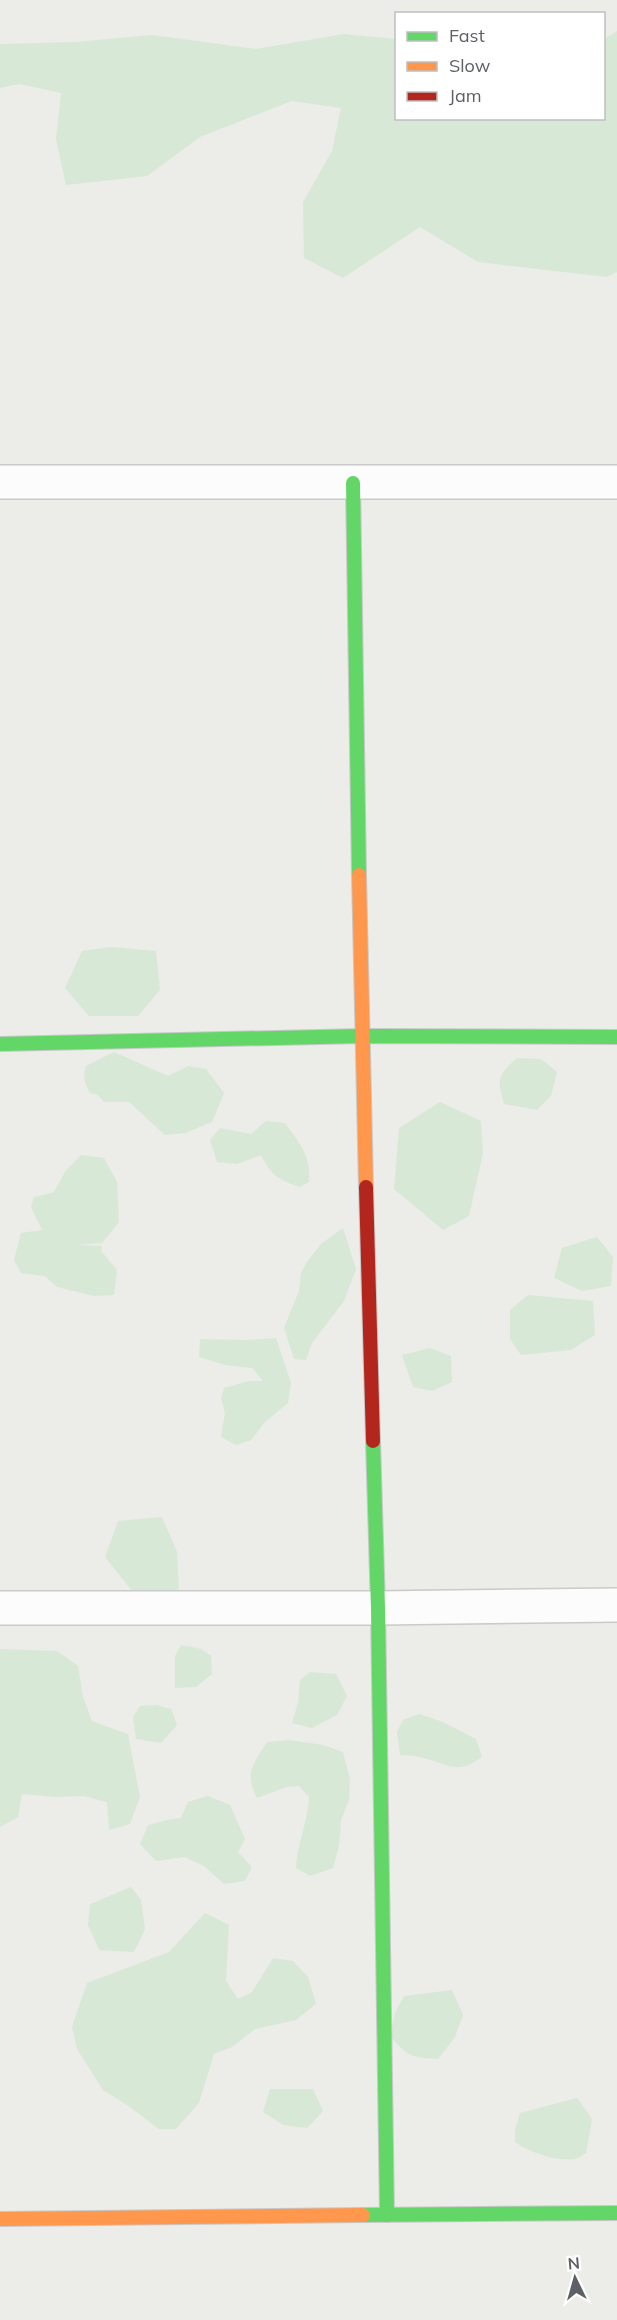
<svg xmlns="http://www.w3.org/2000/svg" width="617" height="2320" viewBox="0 0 617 2320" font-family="Mulish,sans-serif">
<rect width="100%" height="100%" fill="#ecece8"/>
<!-- green -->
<g fill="#d7e8d6">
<path d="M 617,31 L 617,272 L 607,277 L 478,262 L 420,227 L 343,278 L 304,258 L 303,202 L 332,151 L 341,108 L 292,101 L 200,137 L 147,176 L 66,185 L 56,139 L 61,93 L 19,84 L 0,88 L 0,44 L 75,42 L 152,35 L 256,49 L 344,34 L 396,39 L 396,118 L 604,118 L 604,39 Z"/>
<path d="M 111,947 L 156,951 L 160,990 L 138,1016 L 89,1016 L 65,988 L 82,951 Z"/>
<path d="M 114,1052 L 168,1076 L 188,1066 L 206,1069 L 224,1093 L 212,1122 L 185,1133 L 165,1135 L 129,1102 L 104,1102 L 98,1095 L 90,1093 C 85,1083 82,1077 86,1066 Z"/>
<path d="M 517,1058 L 541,1059 L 557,1072 L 551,1096 L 537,1110 L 504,1104 C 497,1078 497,1076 517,1058 Z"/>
<path d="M 440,1102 L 481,1121 L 483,1153 L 469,1216 L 443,1230 L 394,1189 L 399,1128 Z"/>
<path d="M 266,1121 L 285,1123 C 300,1144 311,1155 309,1182 L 300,1187 C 278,1180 272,1176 261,1155 L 237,1164 L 217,1162 L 210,1140 L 220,1128 L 251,1134 Z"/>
<path d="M 81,1155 L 104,1158 L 117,1182 L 119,1222 L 102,1243 L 76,1245 L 102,1246 L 101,1251 L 117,1270 L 114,1295 L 94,1296 L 57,1287 L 45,1276 L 21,1273 L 14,1260 L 21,1233 L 42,1230 L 31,1207 L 34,1197 L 54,1192 L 65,1172 Z"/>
<path d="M 343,1228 L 356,1269 L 344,1301 L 312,1343 L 306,1360 L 294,1359 L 284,1328 L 299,1291 L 301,1273 L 307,1262 L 321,1244 Z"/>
<path d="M 597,1237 L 613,1257 L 611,1286 L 582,1291 L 554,1278 L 562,1248 Z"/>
<path d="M 528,1295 L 593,1301 L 595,1335 L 571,1350 L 521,1355 L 510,1339 L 510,1310 Z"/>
<path d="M 276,1338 L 291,1383 L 288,1403 L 265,1422 L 251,1440 L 236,1445 L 221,1437 L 225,1413 L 221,1398 L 224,1388 L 249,1381 L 263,1381 L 252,1368 L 225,1365 L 199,1357 L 200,1339 L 246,1340 Z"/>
<path d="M 430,1348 L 451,1356 L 452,1382 L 432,1391 L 413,1387 L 402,1355 Z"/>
<path d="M 162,1517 L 177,1552 L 179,1589 L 141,1602 L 105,1557 L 118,1521 Z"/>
<path d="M 181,1645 L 201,1649 L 211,1656 L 212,1674 L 196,1687 L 175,1688 L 175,1656 Z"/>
<path d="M 0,1649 L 57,1651 L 78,1666 L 83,1697 L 92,1721 L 128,1734 L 140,1797 L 130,1824 L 109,1830 L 107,1802 L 83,1796 L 55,1797 L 22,1794 L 18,1817 L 0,1827 Z"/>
<path d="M 310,1672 L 336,1674 L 347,1696 L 337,1715 L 312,1728 L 292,1723 L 298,1703 L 300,1680 Z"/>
<path d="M 157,1705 L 171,1709 L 177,1725 L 161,1743 L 136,1739 L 133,1717 L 140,1706 Z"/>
<path d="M 419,1714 L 443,1722 L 476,1739 L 482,1757 C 455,1777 447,1762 419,1757 C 413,1755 406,1756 400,1755 L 397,1732 L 403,1720 Z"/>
<path d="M 289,1740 L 323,1745 L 343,1752 L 350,1779 L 349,1800 L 341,1820 L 339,1846 L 333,1868 L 310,1876 L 296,1868 C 297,1844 308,1822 309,1797 L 299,1786 L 286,1787 L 257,1798 C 244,1772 253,1765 267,1742 Z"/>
<path d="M 208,1796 L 230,1805 L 245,1839 L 238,1852 L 252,1867 L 245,1881 L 224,1884 L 204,1866 L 184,1857 L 156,1861 L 140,1844 L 148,1825 L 167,1820 L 181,1818 L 188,1802 Z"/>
<path d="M 131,1887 L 141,1900 L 145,1929 L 134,1952 L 99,1950 L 88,1925 L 90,1904 Z"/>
<path d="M 205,1913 L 229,1925 L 226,1981 L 238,1999 L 252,1992 L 273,1958 L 293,1961 L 308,1977 L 316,2004 L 296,2020 L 255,2029 L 232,2047 L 214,2054 L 199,2103 L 176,2129 L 159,2129 L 127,2105 L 103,2090 L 77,2049 L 72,2027 L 87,1983 L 169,1952 Z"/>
<path d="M 452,1990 L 463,2015 L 455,2037 L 438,2059 C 412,2058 407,2056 390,2036 L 395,2013 L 404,1996 Z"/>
<path d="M 270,2089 L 313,2089 L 323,2111 L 307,2128 L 283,2125 L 263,2112 Z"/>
<path d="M 577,2098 L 592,2119 L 586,2153 C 583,2155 578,2159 574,2159 C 555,2161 530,2153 515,2142 L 515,2130 L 520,2113 Z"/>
</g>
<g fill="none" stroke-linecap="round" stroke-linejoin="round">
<defs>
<g id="street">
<path d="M 0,482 L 617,482"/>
<path d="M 0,1608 L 378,1608 L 617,1605"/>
</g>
<g id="fast">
<path d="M 353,483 L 359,875"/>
<path d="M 0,1044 L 362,1036 L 617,1037"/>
<path d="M 373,1441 L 378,1608 L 387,2215"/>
<path d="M 363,2215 L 617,2213"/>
</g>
<g id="slow">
<path d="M 359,875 L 366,1187"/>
<path d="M 0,2219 L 363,2215"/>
</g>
<path id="jam" d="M 366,1187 L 373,1441"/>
</defs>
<!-- street casing -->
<use href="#street" stroke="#c9cac9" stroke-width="36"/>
<!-- fast casing -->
<use href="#fast" stroke="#c8c8c8" stroke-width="16"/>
<!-- slow casing -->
<use href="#slow" stroke="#c8c8c8" stroke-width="16"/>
<!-- jam casing -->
<use href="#jam" stroke="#c8c8c8" stroke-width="16"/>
<!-- street -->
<use href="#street" stroke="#fcfcfc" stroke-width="33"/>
<!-- fast -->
<use href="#fast" stroke="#63d668" stroke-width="14"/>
<!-- slow -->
<use href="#slow" stroke="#ff974d" stroke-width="14"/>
<!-- jam -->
<use href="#jam" stroke="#b3261e" stroke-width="14"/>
</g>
<!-- legend -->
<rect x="395" y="12" width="210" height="108" fill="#ffffff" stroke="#bebfc1" stroke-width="1.5"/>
<rect x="407" y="32" width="30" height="9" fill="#63d668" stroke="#bebfc1" stroke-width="1.5"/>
<text x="449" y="42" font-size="18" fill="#5d6065">Fast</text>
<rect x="407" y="62" width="30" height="9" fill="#ff974d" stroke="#bebfc1" stroke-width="1.5"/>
<text x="449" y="72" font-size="18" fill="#5d6065">Slow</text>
<rect x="407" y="92" width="30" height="9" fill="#b3261e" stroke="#bebfc1" stroke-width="1.5"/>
<text x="449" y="102" font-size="18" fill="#5d6065">Jam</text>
<!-- north arrow -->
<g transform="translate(575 2278) rotate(355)" stroke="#ffffff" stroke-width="4.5" paint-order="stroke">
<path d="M0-4.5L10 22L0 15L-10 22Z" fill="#5d6065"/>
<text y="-9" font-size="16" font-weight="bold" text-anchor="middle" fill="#5d6065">N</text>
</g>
</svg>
